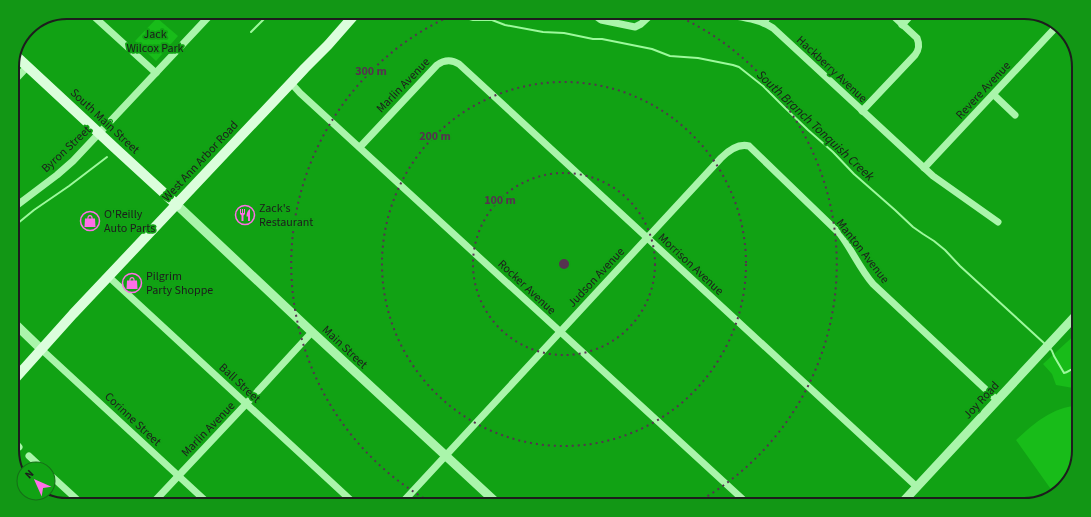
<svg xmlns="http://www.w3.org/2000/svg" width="1091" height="517" viewBox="0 0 1091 517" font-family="'Source Sans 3',sans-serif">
<rect width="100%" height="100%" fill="#11a214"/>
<!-- green -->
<g fill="#18bc19">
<path d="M 157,18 L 178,36 L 156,61 L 135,41 Z"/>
<path d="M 1079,331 L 1079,389 L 1056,385 L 1052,374 L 1043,364 Z"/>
<path d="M 1079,405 L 1079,450 L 1073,474 L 1055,495 L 1016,440 C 1036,422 1051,408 1079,405 Z"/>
</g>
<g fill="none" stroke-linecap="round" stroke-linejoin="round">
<!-- stream -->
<g stroke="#9df99c" stroke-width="2">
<path d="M 424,12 L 451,14 L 473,20 L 492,20 L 505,25 L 543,32 L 564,33 L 593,39 L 602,39 L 652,49 L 670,56 L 698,58 L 733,65 L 739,67 L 763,86 L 783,106 L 808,130 L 833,152 L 854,174 L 895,210 L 913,227 L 923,234 L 934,241 L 945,250 L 960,266 L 1045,344"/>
<path d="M 251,32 L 271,12"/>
<path d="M 12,228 L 34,210 L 69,186 L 107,157"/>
<path d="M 1050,348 L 1052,351 L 1054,356 L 1064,373 C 1070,372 1072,366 1079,370"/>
</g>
<!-- minor -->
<g stroke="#aaf5ab" stroke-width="7">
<path d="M 89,12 L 156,73"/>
<path d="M 590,12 L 601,20 L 635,27 L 641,24 L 654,12"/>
<path d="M 712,12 C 731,16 756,17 773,28 L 933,176 L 998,222"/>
<path d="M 764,23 L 770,12"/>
<path d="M 902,25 L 914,12"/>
<path d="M 12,83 L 27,67"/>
<path d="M 291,83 L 300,93 L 749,505"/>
<path d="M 994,95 L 1015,115"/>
<path d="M 862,111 L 915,55 C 919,50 920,45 917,38 L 889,12"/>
<path d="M 360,147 L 437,65 C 444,60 451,59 459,64 L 917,487"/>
<path d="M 924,168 L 1057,26"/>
<path d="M 12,209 L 57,175 L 73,161 L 213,12"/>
<path d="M 109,277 L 356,505"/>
<path d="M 41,349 L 210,505"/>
<path d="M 12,439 L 19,447"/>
<path d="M 29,456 L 43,469"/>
<path d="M 48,473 L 83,505"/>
<path d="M 151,505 L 246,404 L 312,332"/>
<path d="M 400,505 L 721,158 C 728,151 738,143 749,146 L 840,234 C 852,250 860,269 873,284 L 997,400"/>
</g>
<!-- tertiary -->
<g stroke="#aaf5ab" stroke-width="9">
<path d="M 177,205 L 312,332 L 499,505"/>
<path d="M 12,321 L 41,349"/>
<path d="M 900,505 L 1079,312"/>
</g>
<!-- secondary -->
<g stroke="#dbfedc" stroke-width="10">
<path d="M 16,56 L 86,121 L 116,149 L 177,205"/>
<path d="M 12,382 L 73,314 L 291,83 L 305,68 L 328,45 L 357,12"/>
</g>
</g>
<!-- distance rings -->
<g fill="none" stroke="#563250" stroke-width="2" stroke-dasharray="2 4">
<circle cx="564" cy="264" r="91"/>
<circle cx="564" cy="264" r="182"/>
<path d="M434 504A273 273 0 0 1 457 13M671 13A273 273 0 0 1 694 504"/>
</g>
<!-- icons -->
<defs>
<symbol id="restaurant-ring" viewBox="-11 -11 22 22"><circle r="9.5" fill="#11a214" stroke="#ff6fe7" stroke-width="1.5"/><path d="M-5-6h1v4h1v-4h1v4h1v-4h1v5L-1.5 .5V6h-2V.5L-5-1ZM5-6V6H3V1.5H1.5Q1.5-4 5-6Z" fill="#ff6fe7"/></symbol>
<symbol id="shop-ring" viewBox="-11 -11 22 22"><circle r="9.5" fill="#11a214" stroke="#ff6fe7" stroke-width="1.5"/><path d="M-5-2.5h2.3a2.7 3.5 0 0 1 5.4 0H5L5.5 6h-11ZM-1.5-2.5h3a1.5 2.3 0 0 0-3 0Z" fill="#ff6fe7"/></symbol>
</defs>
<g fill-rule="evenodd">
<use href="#restaurant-ring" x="234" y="204" width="22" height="22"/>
<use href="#shop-ring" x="79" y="210" width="22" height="22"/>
<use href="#shop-ring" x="121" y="272" width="22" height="22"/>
</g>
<g text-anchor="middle" stroke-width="3.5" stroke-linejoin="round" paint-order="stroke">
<!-- park labels -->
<g font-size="12" fill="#1b1d1b" stroke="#11a214">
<text x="155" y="38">Jack<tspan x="155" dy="14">Wilcox Park</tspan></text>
</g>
<!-- street labels -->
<g font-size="12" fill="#1d1d1d" stroke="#11a214">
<text transform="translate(832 69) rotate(43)" y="4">Hackberry Avenue</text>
<text transform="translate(403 85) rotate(-46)" y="4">Marlin Avenue</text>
<text transform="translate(983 90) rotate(-47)" y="4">Revere Avenue</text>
<text transform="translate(105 121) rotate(43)" y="4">South Main Street</text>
<text transform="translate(66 149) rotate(-43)" y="4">Byron Street</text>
<text transform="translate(200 161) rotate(-47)" y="4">West Ann Arbor Road</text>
<text transform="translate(863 251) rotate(52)" y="4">Manton Avenue</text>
<text transform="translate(691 264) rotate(43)" y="4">Morrison Avenue</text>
<text transform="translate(596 277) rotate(-47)" y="4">Judson Avenue</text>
<text transform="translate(527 287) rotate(43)" y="4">Rocker Avenue</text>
<text transform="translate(345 347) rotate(43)" y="4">Main Street</text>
<text transform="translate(240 383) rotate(43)" y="4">Ball Street</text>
<text transform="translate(981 400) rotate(-47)" y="4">Joy Road</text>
<text transform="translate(133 419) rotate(43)" y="4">Corinne Street</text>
<text transform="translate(208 429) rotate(-46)" y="4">Marlin Avenue</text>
</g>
<!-- poi labels -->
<g font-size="12" fill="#1d1d1d" stroke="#11a214" text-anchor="start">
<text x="259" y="212">Zack's<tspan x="259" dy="14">Restaurant</tspan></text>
<text x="104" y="218">O'Reilly<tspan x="104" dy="14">Auto Parts</tspan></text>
<text x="146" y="280">Pilgrim<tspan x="146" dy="14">Party Shoppe</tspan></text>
</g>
<!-- water labels -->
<g font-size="13" font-style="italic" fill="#191d19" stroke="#11a214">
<text transform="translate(816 125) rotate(43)" y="5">South Branch Tonquish Creek</text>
</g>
</g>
<!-- crop -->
<path d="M0 0H1091V517H0ZM67 19H1024A48 48 0 0 1 1072 67V450A48 48 0 0 1 1024 498H67A48 48 0 0 1 19 450V67A48 48 0 0 1 67 19Z" fill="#129715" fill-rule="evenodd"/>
<path fill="none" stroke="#1d1d1d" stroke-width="2" d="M67 19H1024A48 48 0 0 1 1072 67V450A48 48 0 0 1 1024 498H67A48 48 0 0 1 19 450V67A48 48 0 0 1 67 19Z"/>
<circle cx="564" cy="264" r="6" fill="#563250" stroke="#11a214" stroke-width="2"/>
<g font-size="12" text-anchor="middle" font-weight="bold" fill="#563250" stroke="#11a214" stroke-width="3.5" stroke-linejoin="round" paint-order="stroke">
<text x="371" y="75">300 m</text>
<text x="435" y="140">200 m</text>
<text x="500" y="204">100 m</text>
</g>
<!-- north arrow -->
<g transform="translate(36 481) rotate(315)"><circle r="19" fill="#11a214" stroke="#166d18"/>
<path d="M0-3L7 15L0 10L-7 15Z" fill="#ff6fe7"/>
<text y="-6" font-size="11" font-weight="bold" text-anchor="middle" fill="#1d1d1d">N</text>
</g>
</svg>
